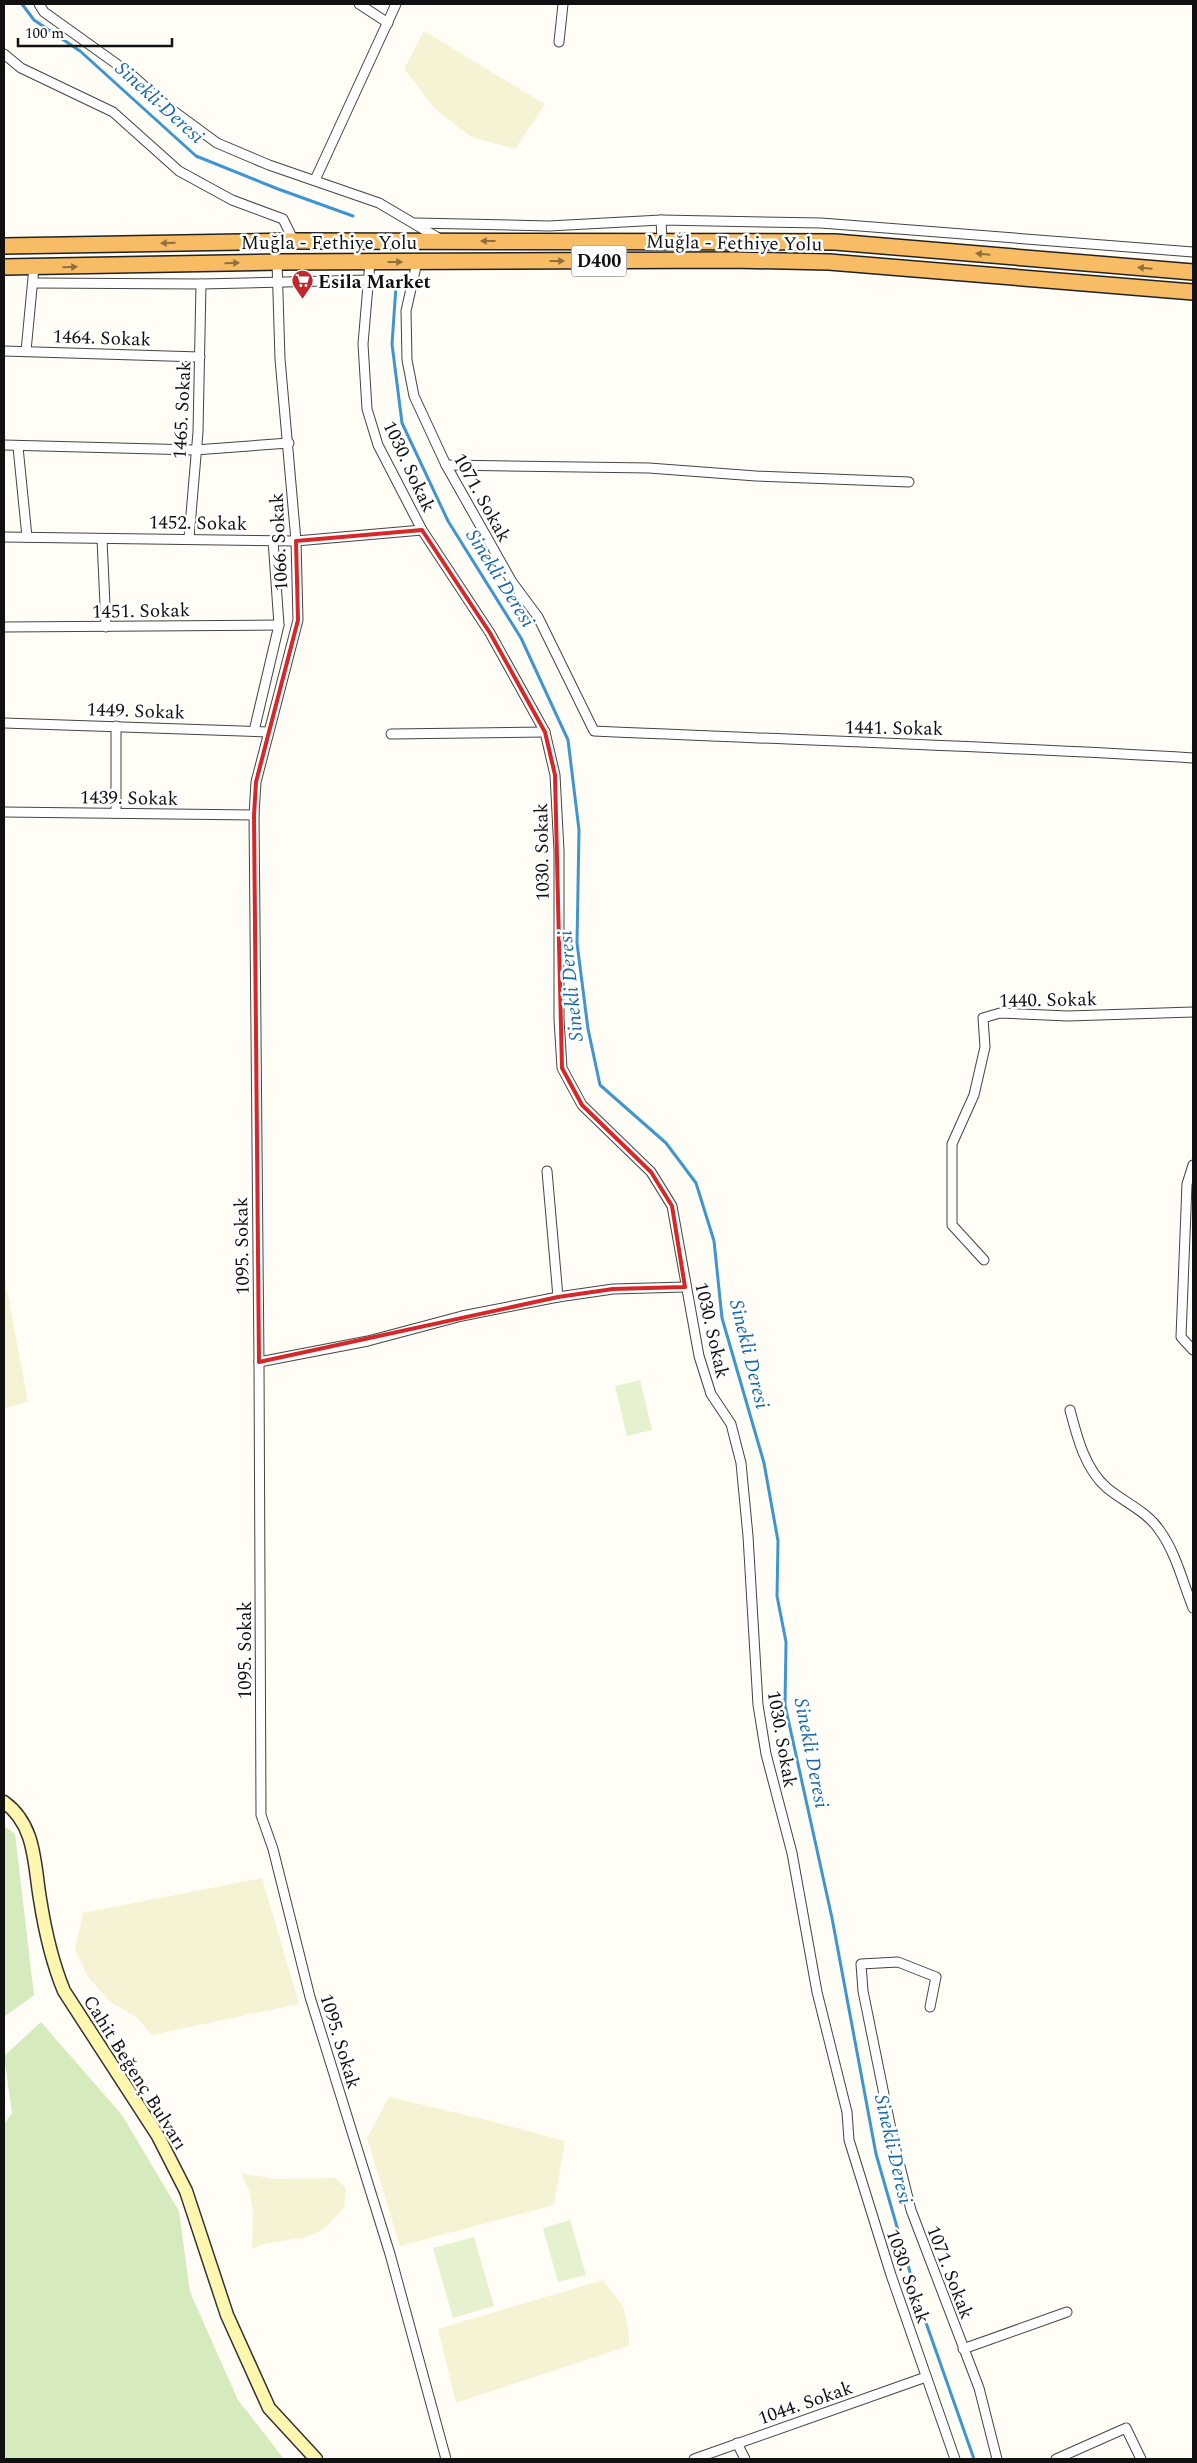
<svg xmlns="http://www.w3.org/2000/svg" width="1197" height="2463" viewBox="0 0 1197 2463" font-family="Spectral,serif">
<rect width="100%" height="100%" fill="#fffdf5"/>
<!-- farmland -->
<g fill="#f6f3d4">
<path d="M 424,31 L 545,104 L 515,149 L 471,137 L 435,109 L 404,69 Z"/>
<path d="M 4,1274 L 28,1402 L 4,1408 Z"/>
<path d="M 262,1878 L 299,2004 L 152,2035 L 136,2017 L 110,2002 L 88,1977 L 75,1949 L 83,1913 Z"/>
<path d="M 389,2097 L 487,2120 L 565,2141 L 554,2205 L 400,2246 L 367,2138 Z"/>
<path d="M 241,2173 L 274,2179 L 335,2178 L 346,2188 L 344,2208 L 324,2229 L 307,2237 L 264,2244 L 252,2249 L 253,2210 L 249,2190 Z"/>
<path d="M 603,2280 L 623,2306 L 629,2333 L 629,2346 L 456,2403 L 438,2329 Z"/>
</g>
<!-- green -->
<g fill="#d5ebbd">
<path d="M 4,1826 L 15,1834 L 34,1995 L 4,2017 Z"/>
<path d="M 41,2022 L 122,2115 L 179,2211 L 190,2292 L 238,2400 L 284,2459 L 4,2459 L 4,2124 L 12,2113 L 4,2056 Z"/>
</g>
<!-- pitch -->
<g fill="#e6f2cf">
<path d="M 640,1380 L 652,1430 L 627,1436 L 615,1386 Z"/>
<path d="M 570,2220 L 586,2275 L 558,2282 L 543,2228 Z"/>
<path d="M 474,2237 L 494,2306 L 453,2318 L 433,2248 Z"/>
</g>
<g fill="none" stroke-linecap="round" stroke-linejoin="round">
<!-- stream -->
<g stroke="#3f96cf" stroke-width="3">
<path d="M 22,4 L 34,20 L 80,51 L 196,156 L 278,189 L 353,216"/>
<path d="M 396,286 L 392,344 L 402,423 L 448,521 L 521,638 L 568,740 L 579,830 L 577,943 L 588,1029 L 600,1085 L 666,1143 L 696,1183 L 714,1241 L 722,1318 L 764,1463 L 778,1541 L 777,1596 L 786,1642 L 785,1705 L 832,1918 L 876,2154 L 918,2300 L 974,2459"/>
</g>
<defs>
<g id="minor">
<path d="M 39,4 L 44,12 L 132,75 L 168,107 L 217,143 L 269,165 L 379,203 L 440,239"/>
<path d="M 359,4 L 388,23"/>
<path d="M 559,42 L 563,4"/>
<path d="M 4,54 L 21,68 L 113,112 L 179,171 L 232,200 L 283,219 L 294,241"/>
<path d="M 315,180 L 396,4"/>
<path d="M 661,220 L 662,240"/>
<path d="M 416,223 L 549,226 L 661,220 L 821,223 L 1193,252"/>
<path d="M 277,262 L 280,359 L 296,541 L 298,620 L 256,782 L 254,815 L 259,1362 L 261,1815 L 273,1849 L 310,1997 L 390,2254 L 446,2459"/>
<path d="M 370,262 L 363,344 L 367,409 L 378,445 L 422,530 L 490,633 L 545,732 L 555,775 L 559,851 L 559,1019 L 562,1068 L 582,1105 L 651,1172 L 672,1206 L 699,1356 L 711,1394 L 731,1424 L 741,1463 L 748,1536 L 758,1705 L 766,1754 L 792,1853 L 817,1992 L 847,2112 L 849,2140 L 891,2275 L 955,2459"/>
<path d="M 417,262 L 406,311 L 407,360 L 414,396 L 446,465 L 512,582 L 538,617 L 594,731 C 794,740 993,746 1193,758"/>
<path d="M 33,283 L 201,284 L 368,280"/>
<path d="M 4,351 L 200,357"/>
<path d="M 26,351 L 34,267"/>
<path d="M 4,445 L 195,450 L 289,443"/>
<path d="M 18,447 L 27,537"/>
<path d="M 446,465 L 649,468 L 756,476 L 909,482"/>
<path d="M 4,537 L 296,541 L 422,530"/>
<path d="M 189,538 L 198,432 L 201,284"/>
<path d="M 102,539 L 106,627"/>
<path d="M 4,627 L 279,625"/>
<path d="M 4,723 L 268,732"/>
<path d="M 254,731 L 279,625 L 273,540"/>
<path d="M 391,734 L 545,732"/>
<path d="M 4,812 L 254,815"/>
<path d="M 116,813 L 116,726"/>
<path d="M 1193,1165 L 1187,1184 L 1181,1337 L 1193,1350"/>
<path d="M 547,1171 L 558,1297"/>
<path d="M 984,1260 L 952,1225 L 952,1144 L 974,1095 L 985,1047 L 983,1018 L 1000,1013 L 1068,1016 L 1193,1012"/>
<path d="M 259,1362 L 368,1341 L 462,1316 L 558,1297 L 613,1289 L 685,1287"/>
<path d="M 1070,1410 C 1077,1437 1085,1469 1107,1488 C 1124,1502 1148,1512 1160,1531 C 1176,1553 1183,1583 1193,1608"/>
<path d="M 930,2007 L 936,1977 L 898,1962 L 861,1964 L 863,1991 L 892,2134 L 911,2210 L 979,2388 L 997,2459"/>
<path d="M 963,2349 L 1067,2312"/>
<path d="M 737,2443 L 745,2459"/>
<path d="M 694,2459 L 926,2377"/>
<path d="M 1056,2459 L 1126,2428 L 1141,2459"/>
</g>
<path id="secondary" d="M 4,1802 C 36,1825 34,1864 40,1899 C 45,1931 52,1962 64,1991 L 158,2136 L 186,2191 L 227,2315 L 269,2408 L 316,2459"/>
<g id="trunk">
<path d="M 4,246 L 294,241 L 835,242 L 1193,272"/>
<path d="M 4,267 L 277,262 L 733,260 L 829,262 L 1193,292"/>
</g>
</defs>
<!-- minor casing -->
<use href="#minor" stroke="#444" stroke-width="11"/>
<!-- secondary casing -->
<use href="#secondary" stroke="#333" stroke-width="15"/>
<!-- trunk casing -->
<use href="#trunk" stroke="#222" stroke-width="18"/>
<!-- minor -->
<use href="#minor" stroke="#fff" stroke-width="9"/>
<!-- secondary -->
<use href="#secondary" stroke="#fff6b0" stroke-width="12"/>
<!-- trunk -->
<use href="#trunk" stroke="#f7bc64" stroke-width="15"/>
</g>
<!-- one-way arrows -->
<defs><path id="oneway-solid" d="M-6-.8H1V-3.2L6.5 0L1 3.2V.8H-6Z" transform="scale(1.25)"/></defs>
<g fill="#906f3f">
<use href="#oneway-solid" transform="translate(488 241) rotate(180)"/>
<use href="#oneway-solid" transform="translate(168 243) rotate(179)"/>
<use href="#oneway-solid" transform="translate(983 254) rotate(-175)"/>
<use href="#oneway-solid" transform="translate(557 261)"/>
<use href="#oneway-solid" transform="translate(395 262)"/>
<use href="#oneway-solid" transform="translate(232 263) rotate(-1)"/>
<use href="#oneway-solid" transform="translate(70 267) rotate(-1)"/>
<use href="#oneway-solid" transform="translate(1145 268) rotate(-175)"/>
</g>
<!-- marked area -->
<path fill="none" stroke="#d62828" stroke-width="4" stroke-linejoin="round" d="M 422,530 L 490,633 L 545,732 L 555,775 L 562,1068 L 582,1105 L 651,1172 L 672,1206 L 685,1287 L 613,1289 L 558,1297 L 259,1362 L 254,815 L 256,782 L 298,620 L 296,541 Z"/>
<!-- icons -->
<defs>
<symbol id="supermarket-pin" viewBox="-11 -11 22 30"><path d="M0 17L-7.5 6A9.5 9.5 0 1 1 7.5 6Z" fill="#c4262e" stroke="#fff"/><path d="M-6-5.5h2.5l.6 2H6L4.5 2H-2.5L-4.4-4H-6ZM-1.5 3.2a1.3 1.3 0 1 0 .1 0ZM3 3.2a1.3 1.3 0 1 0 .1 0Z" fill="#fff"/></symbol>
</defs>
<g fill-rule="evenodd">
<use href="#supermarket-pin" x="290" y="268" width="25" height="34"/>
</g>
<g text-anchor="middle" stroke-width="5" stroke-linejoin="round" paint-order="stroke">
<!-- shield labels -->
<rect fill="#fff" stroke="#585858" stroke-width="1" x="571.5" y="245.5" width="55" height="31" rx="4"/>
<g font-size="18" font-weight="bold" fill="#111">
<text x="599" y="267">D400</text>
</g>
<!-- street labels -->
<g font-size="19" fill="#111" stroke="#fff">
<text x="329" y="249">Muğla - Fethiye Yolu</text>
<text transform="translate(734 242) rotate(1)" y="7">Muğla - Fethiye Yolu</text>
<text transform="translate(102 337) rotate(2)" y="7">1464. Sokak</text>
<text transform="translate(181 410) rotate(-87)" y="7">1465. Sokak</text>
<text transform="translate(410 466) rotate(65)" y="7">1030. Sokak</text>
<text transform="translate(483 497) rotate(61)" y="7">1071. Sokak</text>
<text transform="translate(198 522) rotate(1)" y="7">1452. Sokak</text>
<text transform="translate(278 542) rotate(-93)" y="7">1066. Sokak</text>
<text transform="translate(141 610) rotate(-1)" y="7">1451. Sokak</text>
<text transform="translate(136 710) rotate(2)" y="7">1449. Sokak</text>
<text transform="translate(894 727) rotate(1)" y="7">1441. Sokak</text>
<text transform="translate(129 797) rotate(1)" y="7">1439. Sokak</text>
<text transform="translate(541 852) rotate(-91)" y="7">1030. Sokak</text>
<text transform="translate(1048 999) rotate(-1)" y="7">1440. Sokak</text>
<text transform="translate(241 1246) rotate(-91)" y="7">1095. Sokak</text>
<text transform="translate(713 1330) rotate(77)" y="7">1030. Sokak</text>
<text transform="translate(244 1650) rotate(-90)" y="7">1095. Sokak</text>
<text transform="translate(783 1739) rotate(80)" y="7">1030. Sokak</text>
<text transform="translate(341 2041) rotate(73)" y="7">1095. Sokak</text>
<text transform="translate(136 2072) rotate(58)" y="7">Cahit Beğenç Bulvarı</text>
<text transform="translate(951 2272) rotate(69)" y="7">1071. Sokak</text>
<text transform="translate(909 2276) rotate(71)" y="7">1030. Sokak</text>
<text transform="translate(805 2402) rotate(-19)" y="7">1044. Sokak</text>
</g>
<!-- poi labels -->
<g font-size="19" font-weight="bold" fill="#111" stroke="#fff" text-anchor="start">
<text x="318" y="288">Esila Market</text>
</g>
<!-- water labels -->
<g font-size="20" font-style="italic" fill="#1768a6" stroke="#fff">
<text transform="translate(160 102) rotate(42)" y="7">Sinekli Deresi</text>
<text transform="translate(501 578) rotate(58)" y="7">Sinekli Deresi</text>
<text transform="translate(570 986) rotate(-96)" y="7">Sinekli Deresi</text>
<text transform="translate(750 1354) rotate(76)" y="7">Sinekli Deresi</text>
<text transform="translate(812 1753) rotate(79)" y="7">Sinekli Deresi</text>
<text transform="translate(894 2149) rotate(77)" y="7">Sinekli Deresi</text>
</g>
</g>
<!-- border -->
<rect width="1197" height="2463" fill="none" stroke="#111111" stroke-width="10"/>
<!-- scale -->
<path d="M18 38v8h154v-8" fill="none" stroke="#111111" stroke-width="2.5"/>
<text x="25" y="38" font-size="15" fill="#111111" stroke="#ffffff" stroke-width="4" paint-order="stroke">100 m</text>
</svg>
